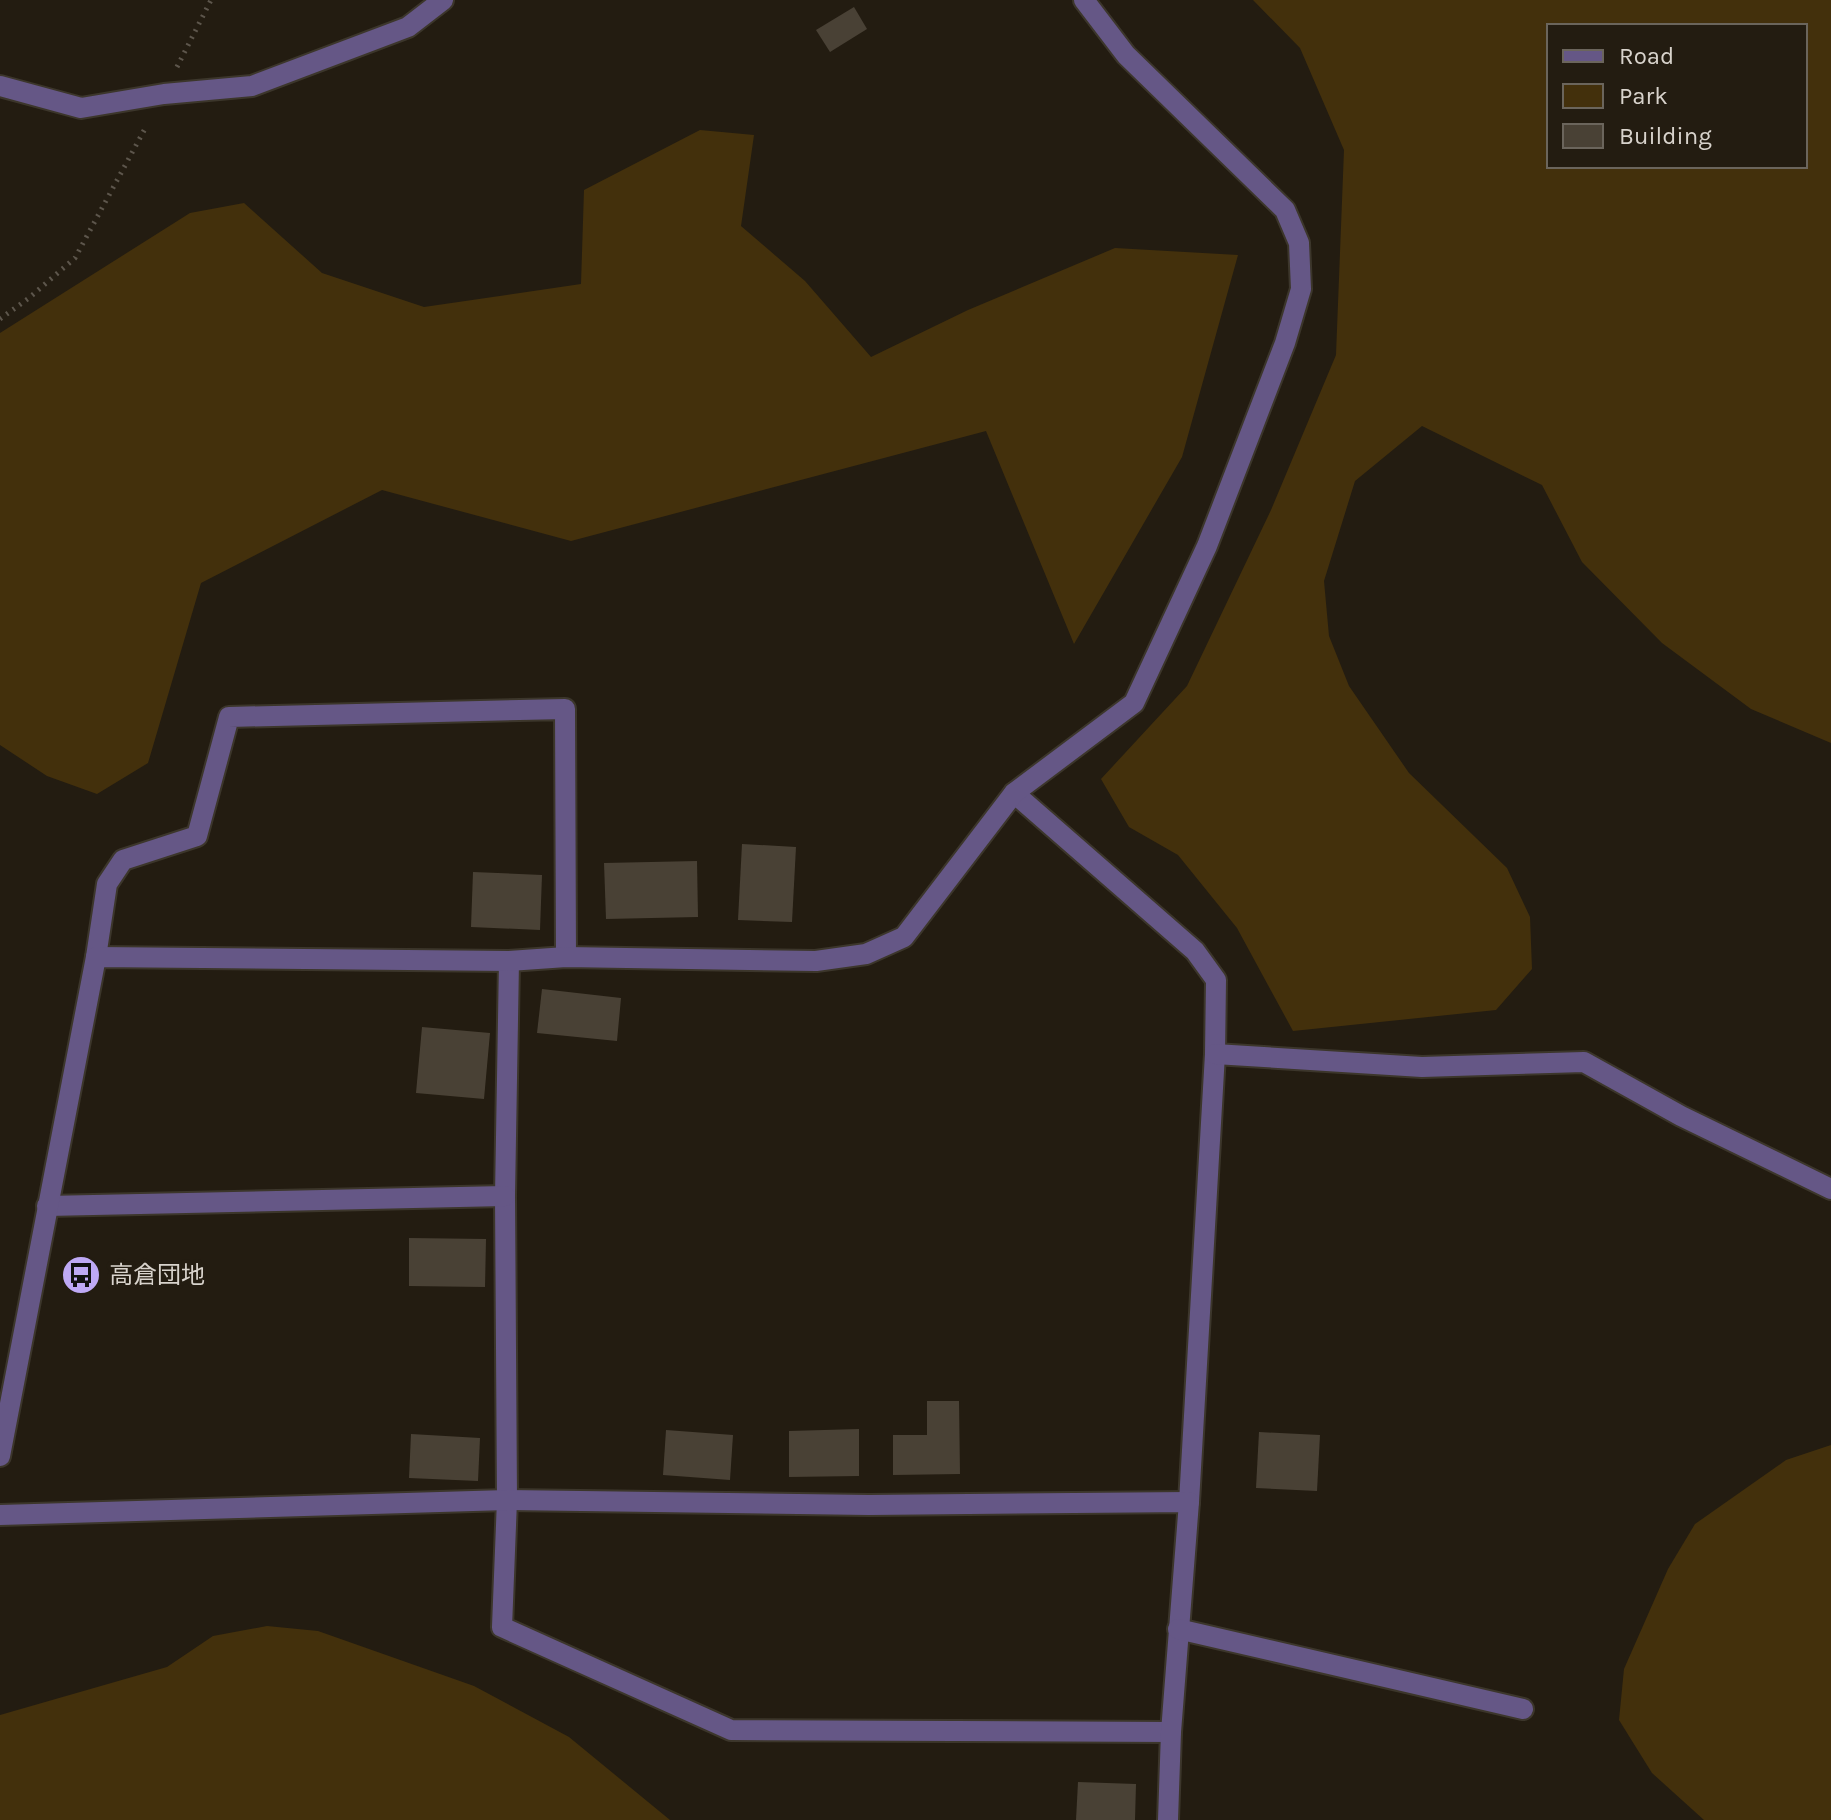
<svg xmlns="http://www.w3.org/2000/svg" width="1831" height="1820" viewBox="0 0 1831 1820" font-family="Karla,'Noto Sans JP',sans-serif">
<rect width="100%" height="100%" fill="#231c11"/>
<!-- green -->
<g fill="#43300c" fill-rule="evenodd">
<path d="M 1253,0 L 1831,0 L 1831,743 L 1751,709 L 1662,643 L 1582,562 L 1542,485 L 1422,426 L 1355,481 L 1324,581 L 1329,636 L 1349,686 L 1409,773 L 1507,868 L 1530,917 L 1532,969 L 1496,1010 L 1293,1031 L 1237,928 L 1178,855 L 1129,827 L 1101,779 L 1187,686 L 1271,510 L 1336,355 L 1344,150 L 1300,48 ZM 1549,26 L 1805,26 L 1805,166 L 1549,166 Z"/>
<path d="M 700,130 L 754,135 L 741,226 L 805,281 L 871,357 L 968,310 L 1115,248 L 1238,255 L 1182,457 L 1074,644 L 986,431 L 571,541 L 382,490 L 201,583 L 148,763 L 97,794 L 47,776 L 0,745 L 0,333 L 190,213 L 244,203 L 322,273 L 424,307 L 581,284 L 584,190 Z"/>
<path d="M 1831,1445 L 1831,1820 L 1704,1820 L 1652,1773 L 1619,1720 L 1624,1669 L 1668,1569 L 1695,1524 L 1786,1460 Z"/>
<path d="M 267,1626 L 318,1631 L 474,1686 L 569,1737 L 670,1820 L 0,1820 L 0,1715 L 167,1667 L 213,1636 Z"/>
</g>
<!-- building -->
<g fill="#494135">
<path d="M 854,7 L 867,29 L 830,52 L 816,30 Z"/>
<path d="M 742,844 L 796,847 L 792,922 L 738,920 Z"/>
<path d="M 697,861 L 698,917 L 606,919 L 604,863 Z"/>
<path d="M 473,872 L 542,875 L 540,930 L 471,927 Z"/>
<path d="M 542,989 L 621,998 L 617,1041 L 537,1033 Z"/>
<path d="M 422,1027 L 490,1033 L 484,1099 L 416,1093 Z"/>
<path d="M 409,1238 L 486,1239 L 485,1287 L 409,1286 Z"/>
<path d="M 927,1401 L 959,1401 L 960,1474 L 893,1475 L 893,1435 L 927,1435 Z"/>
<path d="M 859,1429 L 859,1476 L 789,1477 L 789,1431 Z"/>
<path d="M 666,1430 L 733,1435 L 730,1480 L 663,1475 Z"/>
<path d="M 1259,1432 L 1320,1435 L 1317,1491 L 1256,1488 Z"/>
<path d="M 411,1434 L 480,1438 L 478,1481 L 409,1478 Z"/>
<path d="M 1078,1782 L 1136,1784 L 1135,1820 L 1076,1820 Z"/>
</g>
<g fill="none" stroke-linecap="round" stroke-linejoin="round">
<defs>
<g id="minor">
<path d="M 0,86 L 81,108 L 164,94 L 252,86 L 408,27 L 443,0"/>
<path d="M 1014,793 L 1195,951 L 1216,980 L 1215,1054 L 1189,1502"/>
<path d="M 96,957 L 107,884 L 123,860 L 197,836 L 229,717 L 565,709 L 566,957"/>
<path d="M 509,961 L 505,1196 L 507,1500 L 502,1627 L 731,1730 L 1171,1732"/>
<path d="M 1215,1054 L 1422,1067 L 1584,1062 L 1681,1116 L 1831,1189"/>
<path d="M 47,1206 L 505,1196"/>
<path d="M 0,1456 L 96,957 L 509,961 L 566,957 L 816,961 L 866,954 L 904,937 L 1014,793 L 1134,703 L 1207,546 L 1285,343 L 1301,289 L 1299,243 L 1285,210 L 1126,55 L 1084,0"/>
<path d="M 0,1515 L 507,1500 L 869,1505 L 1189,1502 L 1171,1732 L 1168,1820"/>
<path d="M 1178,1629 L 1523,1709"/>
</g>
</defs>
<!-- minor casing -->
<use href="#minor" stroke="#3c362b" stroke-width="24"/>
<!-- path -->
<g stroke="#5d564c" stroke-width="5" stroke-dasharray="2 6" stroke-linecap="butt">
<path d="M 177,67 L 211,0"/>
<path d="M 0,319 L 29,298 L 75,258 L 147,125"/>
</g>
<!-- minor -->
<use href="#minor" stroke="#655786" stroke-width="20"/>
</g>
<!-- icons -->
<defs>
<symbol id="bus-disc" viewBox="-11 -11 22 22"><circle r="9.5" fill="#bea9f5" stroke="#231c11"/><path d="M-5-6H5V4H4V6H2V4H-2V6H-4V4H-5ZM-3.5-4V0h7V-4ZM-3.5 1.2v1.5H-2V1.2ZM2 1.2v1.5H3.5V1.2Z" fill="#111"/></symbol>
</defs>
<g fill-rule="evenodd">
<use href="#bus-disc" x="59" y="1253" width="44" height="44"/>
</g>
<g text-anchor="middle" stroke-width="8" stroke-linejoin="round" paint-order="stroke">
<!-- poi labels -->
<g font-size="24" fill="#d8d3cc" stroke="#231c11" text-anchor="start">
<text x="109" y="1283">高倉団地</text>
</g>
</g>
<!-- legend -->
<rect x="1547" y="24" width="260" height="144" fill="#231c11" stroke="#6b655c" stroke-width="2"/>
<rect x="1563" y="50" width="40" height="12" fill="#655786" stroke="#6b655c" stroke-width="2"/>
<text x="1619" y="64" font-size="24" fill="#d8d3cc">Road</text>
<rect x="1563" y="84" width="40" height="24" fill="#43300c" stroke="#6b655c" stroke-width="2"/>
<text x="1619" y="104" font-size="24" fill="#d8d3cc">Park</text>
<rect x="1563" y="124" width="40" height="24" fill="#494135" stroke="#6b655c" stroke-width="2"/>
<text x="1619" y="144" font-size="24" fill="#d8d3cc">Building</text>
</svg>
